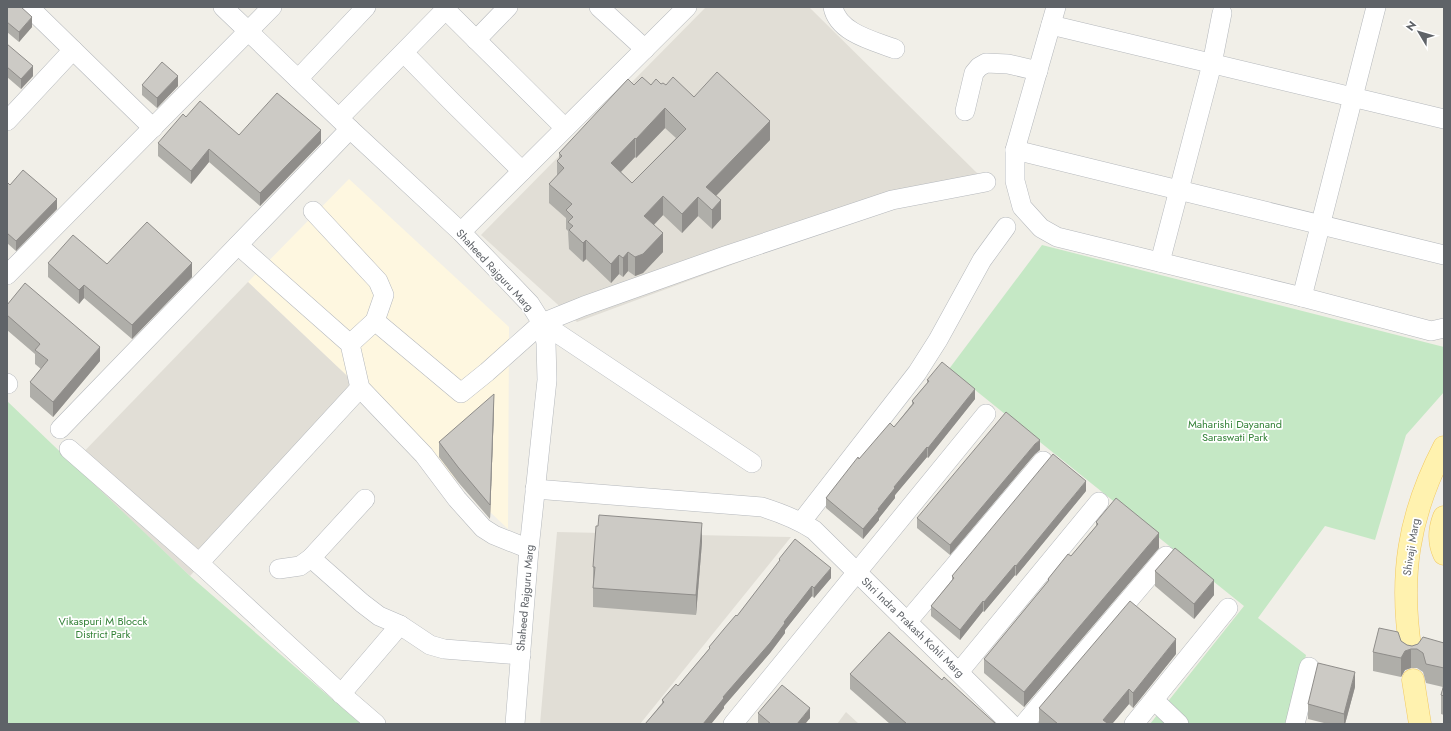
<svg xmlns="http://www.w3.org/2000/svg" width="1451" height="731" viewBox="0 0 1451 731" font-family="Jost,sans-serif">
<rect width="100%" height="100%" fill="#f1efe8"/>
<!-- commercial -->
<path fill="#fef7e0" d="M 349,179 L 509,327 L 508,529 L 248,282 Z"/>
<!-- education -->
<g fill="#e1ded6">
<path d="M 706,7 L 809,7 L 978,174 L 577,322 L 481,235 Z"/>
<path d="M 248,282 L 361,389 L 190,576 L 72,464 Z"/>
<path d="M 557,532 L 791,537 L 640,724 L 540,724 Z"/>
<path d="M 846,712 L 859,724 L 837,724 Z"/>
</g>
<!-- green -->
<g fill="#c5e8c5">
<path d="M 1042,245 L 1444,347 L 1444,392 L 1406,435 L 1375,540 L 1325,526 L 1258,618 L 1306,655 L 1290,724 L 1150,724 L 1244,606 L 949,369 Z"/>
<path d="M 7,401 L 190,576 L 361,724 L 7,724 Z"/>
</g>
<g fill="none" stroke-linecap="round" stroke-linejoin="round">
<defs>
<g id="street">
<path d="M 29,7 L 153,128"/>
<path d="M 223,7 L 350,129 L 461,232 L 530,304 L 542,323 L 546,343 L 547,380 L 529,549 L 515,724"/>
<path d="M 443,7 L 565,128"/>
<path d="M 599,7 L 645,49"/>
<path d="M 833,7 C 838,33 874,41 895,49"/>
<path d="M 1056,7 L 1015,150 L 1015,181 L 1022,207 L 1041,228 L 1057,237 L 1302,297 L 1431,331 L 1444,328"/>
<path d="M 1051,25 L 1444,119"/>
<path d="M 476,40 L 508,7"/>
<path d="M 404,53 L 452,102 L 522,171"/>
<path d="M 298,79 L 366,7"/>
<path d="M 965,111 L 974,73 L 979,67 L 986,63 L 1008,64 L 1038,71"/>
<path d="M 339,118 L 445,10"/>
<path d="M 7,121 L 73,50"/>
<path d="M 1015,150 L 1444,255"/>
<path d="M 313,211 L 378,281 L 384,295 L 375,321"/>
<path d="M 461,232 L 687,7"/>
<path d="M 238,245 L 350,344 L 360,388 L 424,455 L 457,499 L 483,528 L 494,535 L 529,549"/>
<path d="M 1160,262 L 1212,64 L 1222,13"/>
<path d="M 7,275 L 272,7"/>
<path d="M 1302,297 L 1376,7"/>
<path d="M 542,323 L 752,463"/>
<path d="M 350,344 L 375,321 L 461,393 L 487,372 L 542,323 L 584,306 L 725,256 L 892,200 L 986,182"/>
<path d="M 7,383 L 8,384"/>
<path d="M 60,429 L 350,129"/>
<path d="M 69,449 L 199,563 L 347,699 L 376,724"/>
<path d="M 535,489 L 762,507 C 781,513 797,519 814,530 L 1011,724"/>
<path d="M 365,499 L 311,558 L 362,603 L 379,616 L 400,625"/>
<path d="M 802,521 L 917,373 L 938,340 L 982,260 L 1006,227"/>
<path d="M 199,563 L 360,388"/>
<path d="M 279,569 L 300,566 L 311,558"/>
<path d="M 907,622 L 1043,461"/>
<path d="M 959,672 L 1099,502"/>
<path d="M 341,694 L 400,625 L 430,645 L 444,649 L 521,655"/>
<path d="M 1154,700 L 1179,724"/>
<path d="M 733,724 L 986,414"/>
<path d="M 1024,724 L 1166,556"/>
<path d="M 1134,724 L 1228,608"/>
<path d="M 1295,724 L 1309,667"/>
</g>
<g id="primary">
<path d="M 1444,517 C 1439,530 1438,541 1444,554"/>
<path d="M 1411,653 C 1399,577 1408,516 1444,447"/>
<path d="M 1413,680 L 1420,724"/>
</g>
</defs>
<!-- street casing -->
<use href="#street" stroke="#b5b8bc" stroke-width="20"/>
<!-- primary casing -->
<use href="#primary" stroke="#f2c960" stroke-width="23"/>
<!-- street -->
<use href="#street" stroke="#fff" stroke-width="19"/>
<!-- primary -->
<use href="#primary" stroke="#fff2af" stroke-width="22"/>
</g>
<!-- wall -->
<g fill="#afaea9" fill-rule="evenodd">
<path d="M 7,7 L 32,27 L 19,42 L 7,32 Z"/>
<path d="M 7,44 L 33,76 L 21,89 L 7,77 Z"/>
<path d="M 661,84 L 666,85 L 694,97 L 770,140 L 716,196 L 721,219 L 712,229 L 698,216 L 682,233 L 663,215 L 654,225 L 663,252 L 643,273 L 635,276 L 628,271 L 623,277 L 619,274 L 611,283 L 586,259 L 583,262 L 569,249 L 568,231 L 566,229 L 566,218 L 549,203 L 549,184 L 557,176 L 557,161 L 559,158 L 559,153 L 634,85 ZM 665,128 L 676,138 L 632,183 L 621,172 L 635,157 L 636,158 Z"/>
<path d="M 142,85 L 178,86 L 157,108 L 142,95 Z"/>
<path d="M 186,117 L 239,135 L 321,143 L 260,206 L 209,162 L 191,184 L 158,156 L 158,143 Z"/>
<path d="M 7,182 L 10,185 L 57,209 L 16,251 L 7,243 Z"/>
<path d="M 48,263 L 107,264 L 192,277 L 132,339 L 84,298 L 79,304 L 48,277 Z"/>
<path d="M 7,305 L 100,361 L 53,417 L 30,397 L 30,382 L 41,369 L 35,364 L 35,354 L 7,330 Z"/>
<path d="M 927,380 L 975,399 L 928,458 L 927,457 L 895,495 L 895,498 L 879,518 L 879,520 L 863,539 L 826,508 L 826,498 L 859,459 L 894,427 L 912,404 L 912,401 L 927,383 Z"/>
<path d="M 494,409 L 490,519 L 458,482 L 439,457 L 439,442 Z"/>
<path d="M 1040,450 L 1035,454 L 950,555 L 917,528 L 917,518 Z"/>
<path d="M 1086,491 L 1016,576 L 1015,575 L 984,612 L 983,611 L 960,640 L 931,616 L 931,606 L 952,580 L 952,576 Z"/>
<path d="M 1096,522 L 1159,548 L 1024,707 L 984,673 L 984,659 L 1048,581 L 1048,579 L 1071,556 L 1096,526 Z"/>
<path d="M 702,542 L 696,615 L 593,607 L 593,567 Z"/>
<path d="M 779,559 L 831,578 L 814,598 L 812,596 L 785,630 L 785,633 L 770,653 L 724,706 L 724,708 L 711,724 L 645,724 L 662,703 L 662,700 L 678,686 L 709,649 L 709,647 L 737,616 L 779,562 Z"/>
<path d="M 1155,571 L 1214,595 L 1194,619 L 1155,586 Z"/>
<path d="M 1401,641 L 1407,645 L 1412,646 L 1418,644 L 1444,643 L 1444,715 L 1441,714 L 1441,695 L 1443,687 L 1426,683 L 1423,672 L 1417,668 L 1411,668 L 1405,670 L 1401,677 L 1373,671 L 1373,652 Z"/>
<path d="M 1176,654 L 1133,708 L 1129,704 L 1112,724 L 1040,724 L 1039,723 L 1039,708 Z"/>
<path d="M 850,674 L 942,680 L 996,724 L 890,724 L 850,689 Z"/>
<path d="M 1355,687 L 1345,724 L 1328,724 L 1308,719 L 1308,704 Z"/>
<path d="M 758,713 L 810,718 L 805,724 L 759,724 L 758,723 Z"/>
</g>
<!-- shaded-wall -->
<g fill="#8f8d8a">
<path d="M 32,17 L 32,27 L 19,42 L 19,32 Z"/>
<path d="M 33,66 L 33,76 L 21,89 L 21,79 Z"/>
<path d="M 178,76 L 178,86 L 157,108 L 157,98 Z"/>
<path d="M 665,108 L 665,128 L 636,158 L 636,139 Z"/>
<path d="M 770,121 L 770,140 L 707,205 L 706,187 Z"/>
<path d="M 321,130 L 321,143 L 260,206 L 260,193 Z"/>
<path d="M 635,138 L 635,157 L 611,182 L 611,163 Z"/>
<path d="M 209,149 L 209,162 L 191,184 L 191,171 Z"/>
<path d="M 663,196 L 663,215 L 644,235 L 644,216 Z"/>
<path d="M 698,197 L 698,216 L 682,233 L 682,214 Z"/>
<path d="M 57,199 L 57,209 L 16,251 L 16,241 Z"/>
<path d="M 721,200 L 721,219 L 712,229 L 712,210 Z"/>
<path d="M 663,233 L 663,252 L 643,273 L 635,276 L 635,257 Z"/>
<path d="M 586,240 L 586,259 L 583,262 L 583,243 Z"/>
<path d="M 628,252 L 628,271 L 623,277 L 623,258 Z"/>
<path d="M 619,255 L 619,274 L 611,283 L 611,264 Z"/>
<path d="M 192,263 L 192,277 L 132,339 L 132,325 Z"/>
<path d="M 84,285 L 84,298 L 79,304 L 79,290 Z"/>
<path d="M 100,347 L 100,361 L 53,417 L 53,402 Z"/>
<path d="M 975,389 L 975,399 L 928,458 L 928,448 Z"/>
<path d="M 494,394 L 494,409 L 490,519 L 490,505 Z"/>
<path d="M 1040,440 L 1040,450 L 1035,454 L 950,555 L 950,545 L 1035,444 Z"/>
<path d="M 927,447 L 927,457 L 895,495 L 895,498 L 879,518 L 879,520 L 863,539 L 863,529 L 894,487 Z"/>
<path d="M 1086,481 L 1086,491 L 1016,576 L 1016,566 Z"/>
<path d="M 702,523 L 702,542 L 696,615 L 696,595 Z"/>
<path d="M 1159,533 L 1159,548 L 1024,707 L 1024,692 Z"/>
<path d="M 1015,565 L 1015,575 L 984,612 L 984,602 Z"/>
<path d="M 831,568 L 831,578 L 814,598 L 814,588 Z"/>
<path d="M 1214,580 L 1214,595 L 1194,619 L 1194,604 Z"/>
<path d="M 812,586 L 812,596 L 785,630 L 785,633 L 770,653 L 724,706 L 724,708 L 711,724 L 703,724 L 723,697 Z"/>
<path d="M 983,601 L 983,611 L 960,640 L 960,630 Z"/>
<path d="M 1176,639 L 1176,654 L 1133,708 L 1133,693 Z"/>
<path d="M 1411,649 L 1411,668 L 1405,670 L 1401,677 L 1401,658 L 1405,651 Z"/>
<path d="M 1355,672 L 1355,687 L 1345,724 L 1344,724 L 1344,714 Z"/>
<path d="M 1129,689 L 1129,704 L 1112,724 L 1103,724 L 1103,720 Z"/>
<path d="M 810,708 L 810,718 L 805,724 L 797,724 Z"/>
</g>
<!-- building -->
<g fill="#cccac5" stroke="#8f8d8a" fill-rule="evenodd">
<path d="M 7,7 L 21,7 L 32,17 L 19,32 L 7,22 Z"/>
<path d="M 7,44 L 33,66 L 21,79 L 7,67 Z"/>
<path d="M 162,62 L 178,76 L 157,98 L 142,85 Z"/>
<path d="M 717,72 L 770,121 L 706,187 L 721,200 L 712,210 L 698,197 L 682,214 L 663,196 L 644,216 L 663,233 L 643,254 L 635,257 L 628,252 L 623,258 L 619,255 L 611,264 L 586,240 L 583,243 L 569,230 L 573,226 L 568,222 L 573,217 L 566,210 L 572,204 L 549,184 L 564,168 L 557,161 L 562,156 L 559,153 L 628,79 L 634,85 L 642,77 L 651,85 L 656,79 L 661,84 L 663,83 L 666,85 L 673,77 L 694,97 ZM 665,108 L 686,129 L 632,183 L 611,163 L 635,138 L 636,139 Z"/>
<path d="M 277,93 L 321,130 L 260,193 L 209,149 L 191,171 L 158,143 L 183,114 L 186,117 L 200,101 L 239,135 Z"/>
<path d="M 23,170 L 57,199 L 16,241 L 7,233 L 7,182 L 10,185 Z"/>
<path d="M 147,222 L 192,263 L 132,325 L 84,285 L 79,290 L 48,263 L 73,235 L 107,264 Z"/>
<path d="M 25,283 L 100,347 L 53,402 L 30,382 L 48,360 L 35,350 L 40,344 L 7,315 L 7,305 Z"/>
<path d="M 942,362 L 975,389 L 928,448 L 927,447 L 894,487 L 895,488 L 878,509 L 879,510 L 863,529 L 826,498 L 858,457 L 859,459 L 890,423 L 894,427 L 914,403 L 912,401 L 929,381 L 927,380 Z"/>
<path d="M 494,394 L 490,505 L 458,467 L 439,442 Z"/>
<path d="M 1006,412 L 1040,440 L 1035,444 L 950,545 L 917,518 Z"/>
<path d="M 1053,454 L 1086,481 L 1016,566 L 1015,565 L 984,602 L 983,601 L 960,630 L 931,606 L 954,578 L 952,576 Z"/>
<path d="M 1116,498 L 1159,533 L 1024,692 L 984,659 L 1049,580 L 1048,579 L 1068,554 L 1071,556 L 1098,524 L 1096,522 Z"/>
<path d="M 599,515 L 702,523 L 696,595 L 593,588 L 595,567 L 593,567 L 596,526 L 598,526 Z"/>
<path d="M 795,539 L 831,568 L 814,588 L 812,586 L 784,622 L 785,623 L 770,643 L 723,697 L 724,698 L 703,724 L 645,724 L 664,702 L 662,700 L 676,684 L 678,686 L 710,648 L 709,647 L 724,629 L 736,615 L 737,616 L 780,560 L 779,559 Z"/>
<path d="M 1175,548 L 1214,580 L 1194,604 L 1155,571 Z"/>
<path d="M 1130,601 L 1176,639 L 1133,693 L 1129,689 L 1103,720 L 1107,723 L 1106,724 L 1058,724 L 1039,708 Z"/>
<path d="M 1379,628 L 1398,632 L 1401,641 L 1407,645 L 1412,646 L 1418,644 L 1423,637 L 1444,643 L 1444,668 L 1426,664 L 1423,653 L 1417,649 L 1411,649 L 1405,651 L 1401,658 L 1373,652 Z"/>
<path d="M 889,632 L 942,680 L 944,677 L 996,724 L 907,724 L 850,674 Z"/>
<path d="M 1318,663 L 1355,672 L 1344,714 L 1308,704 Z"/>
<path d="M 1444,684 L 1444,696 L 1441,695 Z"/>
<path d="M 782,685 L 810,708 L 797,724 L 771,724 L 758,713 Z"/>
</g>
<g text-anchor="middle" stroke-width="3.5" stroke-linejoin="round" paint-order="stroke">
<!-- street labels -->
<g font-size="11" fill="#5f6368" stroke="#fff">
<text transform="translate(495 270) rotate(47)" y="4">Shaheed Rajguru Marg</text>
<text transform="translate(1411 547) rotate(-81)" y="4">Shivaji Marg</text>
<text transform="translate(525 598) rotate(-85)" y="4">Shaheed Rajguru Marg</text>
<text transform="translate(913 627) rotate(44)" y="4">Shri Indra Prakash Kohli Marg</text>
</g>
<!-- park labels -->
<g font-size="11" fill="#348238" stroke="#fff">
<text x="1235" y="428">Maharishi Dayanand<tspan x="1235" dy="13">Saraswati Park</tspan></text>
<text x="103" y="625">Vikaspuri M Blocck<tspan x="103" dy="13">District Park</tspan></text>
</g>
</g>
<!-- border -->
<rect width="1451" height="731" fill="none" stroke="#5f6368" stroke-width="16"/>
<!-- north arrow -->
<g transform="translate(1419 32) rotate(308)" stroke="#ffffff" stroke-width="3" paint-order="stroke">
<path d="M0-3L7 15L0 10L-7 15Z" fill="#5f6368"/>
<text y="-6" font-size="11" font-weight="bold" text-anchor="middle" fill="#5f6368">N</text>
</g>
</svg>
